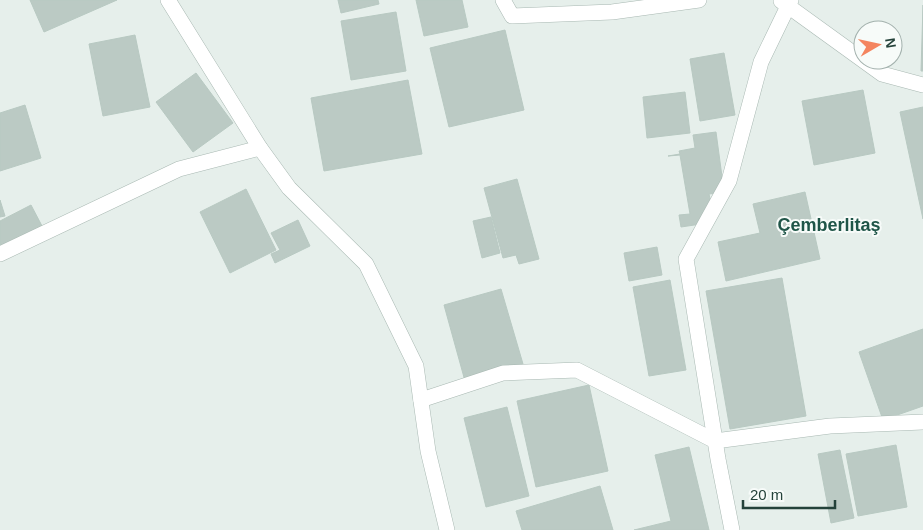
<svg xmlns="http://www.w3.org/2000/svg" width="923" height="530" viewBox="0 0 923 530" font-family="Arial,sans-serif">
<rect width="100%" height="100%" fill="#e6efeb"/>
<!-- building -->
<g fill="#bbcac4" stroke="#b8c9c2">
<path d="M 30,0 L 117,0 L 44,32 Z"/>
<path d="M 338,0 L 378,0 L 379,4 L 341,13 Z"/>
<path d="M 416,0 L 462,0 L 468,27 L 424,36 Z"/>
<path d="M 923,5 L 923,71 L 921,71 Z"/>
<path d="M 396,12 L 406,71 L 351,80 L 341,21 Z"/>
<path d="M 505,30 L 524,110 L 449,127 L 430,48 Z"/>
<path d="M 135,35 L 150,107 L 103,116 L 89,44 Z"/>
<path d="M 724,53 L 735,115 L 700,121 L 690,59 Z"/>
<path d="M 196,73 L 233,123 L 193,152 L 156,102 Z"/>
<path d="M 408,80 L 422,154 L 324,171 L 311,98 Z"/>
<path d="M 863,90 L 875,153 L 814,165 L 802,101 Z"/>
<path d="M 685,92 L 690,133 L 647,138 L 643,97 Z"/>
<path d="M 25,105 L 41,158 L 0,171 L 0,113 Z"/>
<path d="M 923,107 L 923,219 L 900,112 Z"/>
<path d="M 716,132 L 723,184 L 718,193 L 709,194 L 712,208 L 701,224 L 681,227 L 679,215 L 690,214 L 680,155 L 668,156 L 680,154 L 679,151 L 695,148 L 693,135 Z"/>
<path d="M 517,179 L 539,259 L 519,264 L 516,255 L 503,258 L 484,188 Z"/>
<path d="M 246,189 L 276,250 L 230,273 L 200,212 Z"/>
<path d="M 805,192 L 820,259 L 726,281 L 718,242 L 760,233 L 753,204 Z"/>
<path d="M 0,200 L 5,216 L 0,217 Z"/>
<path d="M 31,205 L 42,226 L 0,247 L 0,221 Z"/>
<path d="M 491,217 L 500,253 L 482,258 L 473,221 Z"/>
<path d="M 298,220 L 310,246 L 275,263 L 271,254 L 280,250 L 271,233 Z"/>
<path d="M 657,247 L 662,275 L 629,281 L 624,253 Z"/>
<path d="M 782,278 L 806,416 L 730,429 L 706,291 Z"/>
<path d="M 670,280 L 686,370 L 649,376 L 633,287 Z"/>
<path d="M 501,289 L 523,364 L 465,381 L 444,305 Z"/>
<path d="M 923,329 L 923,406 L 883,420 L 859,352 Z"/>
<path d="M 589,385 L 608,471 L 536,487 L 517,401 Z"/>
<path d="M 507,407 L 529,496 L 486,507 L 464,418 Z"/>
<path d="M 896,445 L 907,507 L 858,516 L 846,454 Z"/>
<path d="M 689,447 L 709,530 L 634,530 L 671,521 L 655,455 Z"/>
<path d="M 840,450 L 854,518 L 831,523 L 818,454 Z"/>
<path d="M 600,486 L 613,530 L 522,530 L 516,511 Z"/>
</g>
<g fill="none" stroke-linecap="round" stroke-linejoin="round">
<defs>
<g id="street">
<path d="M 168,0 L 260,148 L 289,188 L 366,264 L 416,366 L 428,451 L 447,530"/>
<path d="M 503,0 L 512,16 L 612,12 L 699,0"/>
<path d="M 781,1 L 882,74 L 923,85"/>
<path d="M 0,254 L 179,169 L 260,148"/>
<path d="M 421,400 L 503,373 L 577,370 L 715,441 L 830,426 L 923,422"/>
<path d="M 732,530 L 718,459 L 686,259 L 729,181 L 761,62 L 791,0"/>
</g>
</defs>
<!-- street casing -->
<use href="#street" stroke="#a8b8b2" stroke-width="16"/>
<!-- street -->
<use href="#street" stroke="#fff" stroke-width="15"/>
</g>
<g text-anchor="middle" stroke-width="4" stroke-linejoin="round" paint-order="stroke">
<!-- quarter labels -->
<g font-size="18" font-weight="bold" fill="#1f5548" stroke="#f7fbf9">
<text x="829" y="231">Çemberlitaş</text>
</g>
</g>
<!-- north arrow -->
<g transform="translate(878 45) rotate(81)"><circle r="24" fill="#f7fbf9" stroke="#a3b1ad"/>
<path d="M0-4L9 19L0 12L-9 19Z" fill="#f4845f"/>
<text y="-8" font-size="14" font-weight="bold" text-anchor="middle" fill="#24423a">N</text>
</g>
<!-- scale -->
<path d="M743 500v8h92v-8" fill="none" stroke="#24423a" stroke-width="2.5"/>
<text x="750" y="500" font-size="15" fill="#24423a" stroke="#f7fbf9" stroke-width="4" paint-order="stroke">20 m</text>
</svg>
